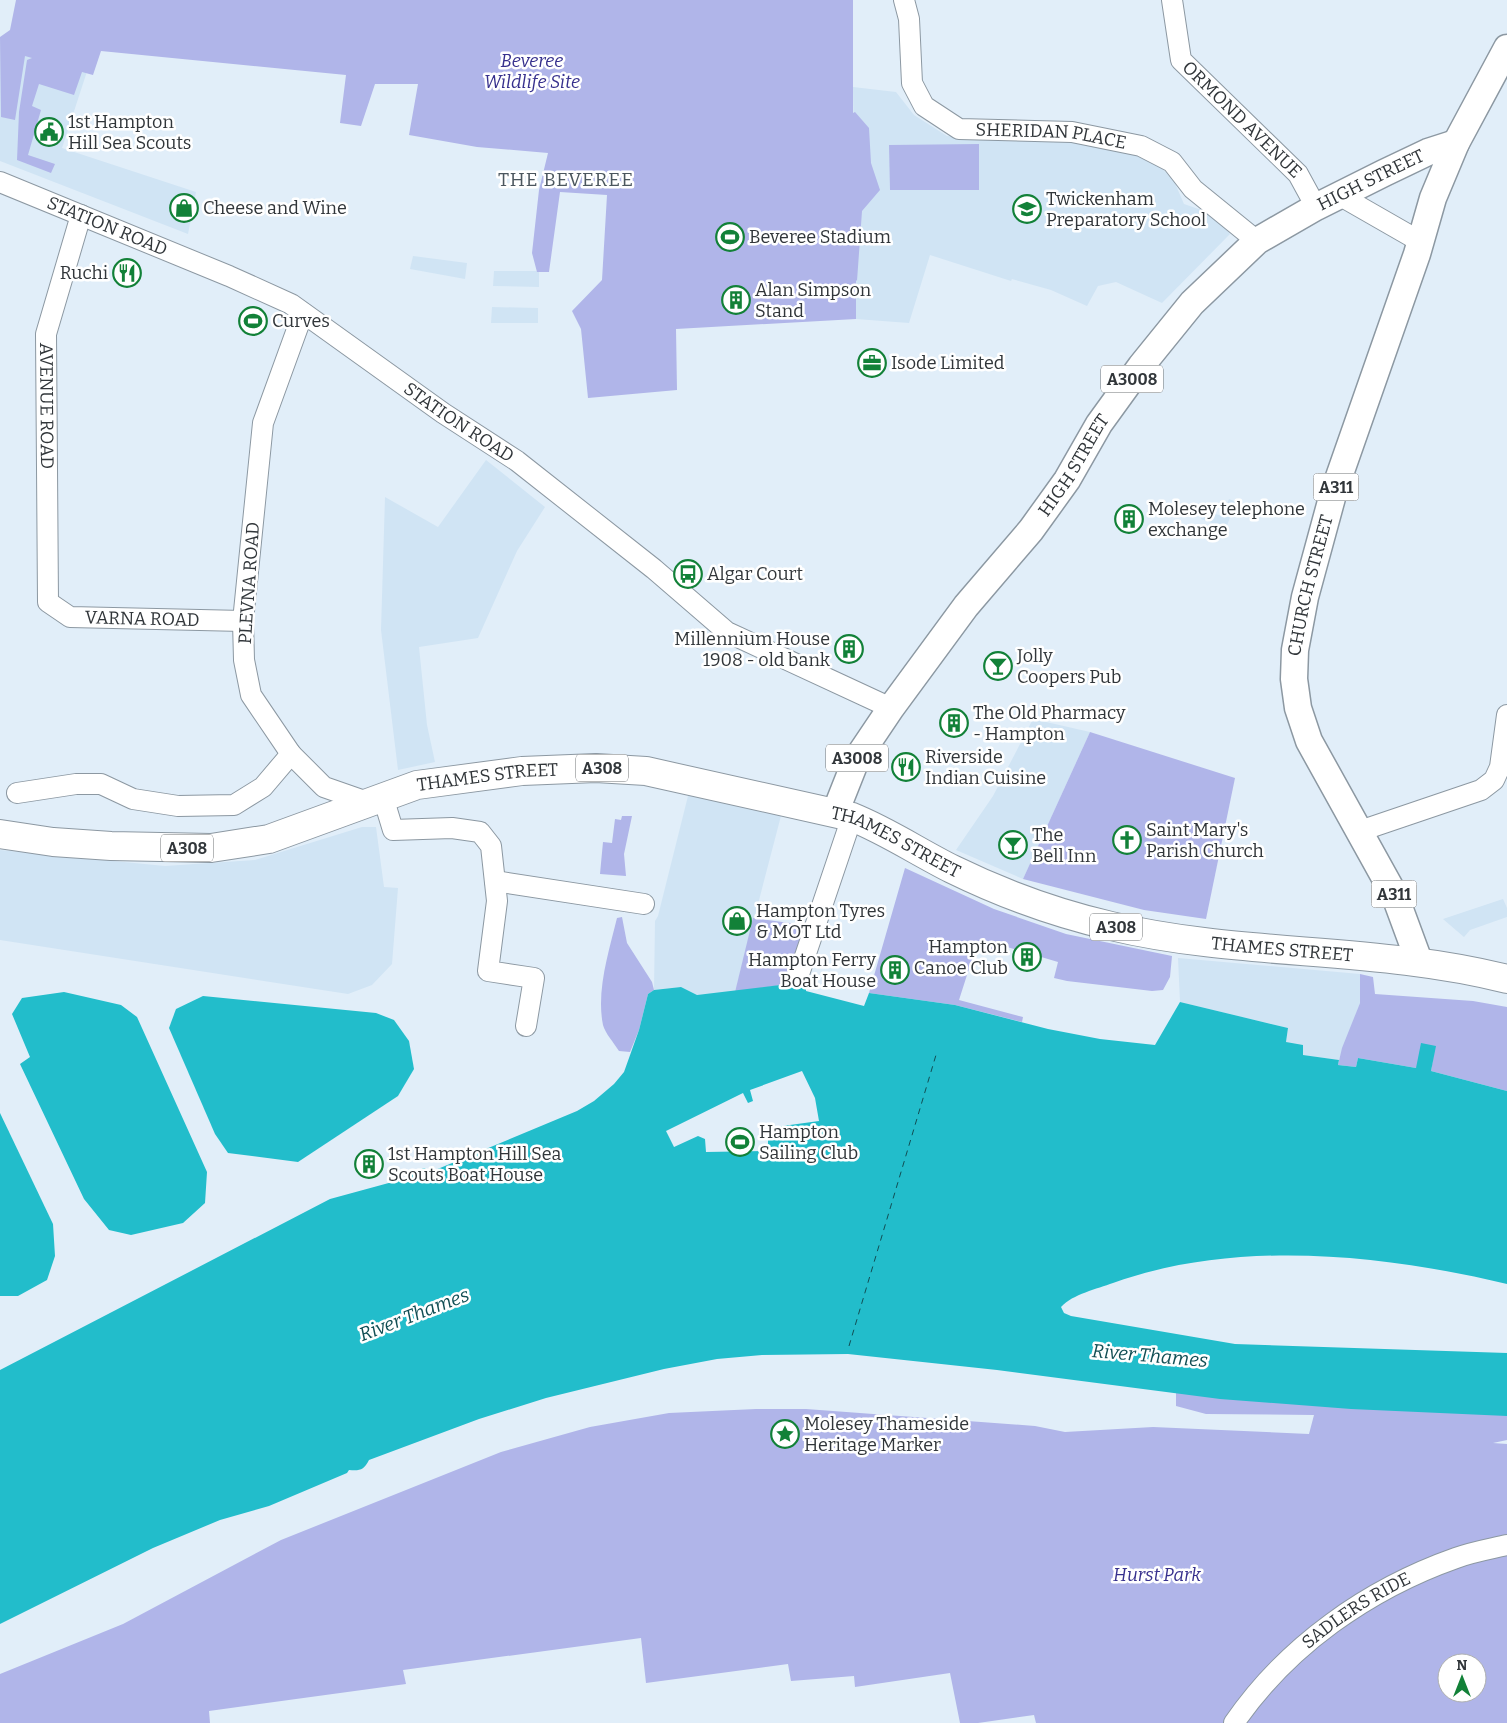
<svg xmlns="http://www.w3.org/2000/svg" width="1507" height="1723" viewBox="0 0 1507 1723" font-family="Bitter,serif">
<rect width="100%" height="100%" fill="#e1eef9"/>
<!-- built -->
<g fill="#d0e4f4">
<path d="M 0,40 L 94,50 L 62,148 L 196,192 L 188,234 L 0,161 Z"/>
<path d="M 853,87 L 896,92 L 914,115 L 947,136 L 1076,143 L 1153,159 L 1174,181 L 1184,204 L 1216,215 L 1230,234 L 1162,303 L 1116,282 L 1098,286 L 1087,306 L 1051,290 L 1012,279 L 1011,281 L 930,255 L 909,323 L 856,319 Z"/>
<path d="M 413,256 L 467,263 L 465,279 L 410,269 Z"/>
<path d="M 494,271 L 539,271 L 539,287 L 493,286 Z"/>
<path d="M 492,307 L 538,308 L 538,323 L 491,323 Z"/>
<path d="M 486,460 L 545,507 L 517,551 L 478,638 L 419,647 L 427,725 L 435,762 L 398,770 L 381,630 L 385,497 L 438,527 Z"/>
<path d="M 1229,499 L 1236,502 L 1226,528 L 1201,519 L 1203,510 L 1222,516 Z"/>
<path d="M 1033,719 L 1090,732 L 1023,879 L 956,850 L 993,796 Z"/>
<path d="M 689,792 L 782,812 L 735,992 L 697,995 L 681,987 L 654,990 L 655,921 L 658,916 Z"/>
<path d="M 362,827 L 376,827 L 384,887 L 398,888 L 392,964 L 372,985 L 348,994 L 0,940 L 0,850 L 165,866 L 255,860 Z"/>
<path d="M 1503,899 L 1507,908 L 1507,917 L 1470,930 L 1464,937 L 1443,919 Z"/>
<path d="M 1178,958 L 1360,974 L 1360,1003 L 1339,1060 L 1302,1055 L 1286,1042 L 1288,1028 L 1180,1002 Z"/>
</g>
<!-- green -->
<g fill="#b0b5e9" fill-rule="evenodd">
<path d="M 16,0 L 853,0 L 853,113 L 855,112 L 869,128 L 871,163 L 880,190 L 862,211 L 857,281 L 856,280 L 856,319 L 676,329 L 677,390 L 588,398 L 581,329 L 572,311 L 602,280 L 607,195 L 560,192 L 549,272 L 537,272 L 532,253 L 539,190 L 548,153 L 477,147 L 409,135 L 418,84 L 375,84 L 361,126 L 340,123 L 346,75 L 101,51 L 93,75 L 82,72 L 74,95 L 39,84 L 32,106 L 41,110 L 28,155 L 55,164 L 51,173 L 17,160 L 19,112 L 27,60 L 32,58 L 25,56 L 15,120 L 1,117 L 0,37 L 10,30 Z"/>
<path d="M 979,144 L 979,190 L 890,190 L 889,145 Z"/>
<path d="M 1090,732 L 1235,778 L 1206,919 L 1144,910 L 1023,879 Z"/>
<path d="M 622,816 L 632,816 L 624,854 L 626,876 L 600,874 L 603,842 L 612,843 L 615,819 L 621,820 Z"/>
<path d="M 905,868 L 994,909 L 1066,934 L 1172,956 L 1170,977 L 1163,990 L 1152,991 L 1067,981 L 1054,978 L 1058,962 L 997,944 L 992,955 L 975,950 L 959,1000 L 1023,1017 L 1022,1022 L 955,1005 L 869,993 Z"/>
<path d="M 622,917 L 627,943 L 652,982 L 654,990 L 648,994 L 639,1030 L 630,1052 L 619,1051 C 614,1043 605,1033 603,1025 C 596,991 609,951 617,918 Z"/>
<path d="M 753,918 L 805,925 L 788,984 L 735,992 Z"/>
<path d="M 1360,974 L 1373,977 L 1375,994 L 1473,1001 L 1507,1007 L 1507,1091 L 1431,1071 L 1434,1052 L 1416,1068 L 1358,1058 L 1356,1067 L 1338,1065 L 1342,1048 L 1360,1003 Z"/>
<path d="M 1176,1386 L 1507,1411 L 1507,1440 L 1493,1443 L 1507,1444 L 1507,1723 L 1036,1723 L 1034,1715 L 978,1723 L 960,1723 L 950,1673 L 855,1687 L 854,1676 L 791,1681 L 788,1664 L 646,1683 L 641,1638 L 403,1670 L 406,1684 L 209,1711 L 210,1723 L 0,1723 L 0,1674 L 123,1624 L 281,1540 L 501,1452 L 590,1427 L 669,1413 L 756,1409 L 806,1409 L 1035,1426 L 1065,1432 L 1153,1427 L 1309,1434 L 1314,1415 L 1206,1414 L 1176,1406 ZM 1447,1663 L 1477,1663 L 1477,1693 L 1447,1693 Z"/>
</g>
<!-- water -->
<g fill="#22bdcb" fill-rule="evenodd">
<path d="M 788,984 L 806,989 L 806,991 L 864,1006 L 869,993 L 955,1005 L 1048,1029 L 1100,1039 L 1155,1045 L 1180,1002 L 1288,1028 L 1286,1042 L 1303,1045 L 1303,1055 L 1339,1060 L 1338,1065 L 1356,1067 L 1358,1058 L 1416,1068 L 1421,1043 L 1436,1046 L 1431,1071 L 1507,1091 L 1507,1284 C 1382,1254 1236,1239 1113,1283 C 1097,1289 1073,1294 1061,1307 L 1064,1313 L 1071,1316 L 1235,1344 L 1507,1353 L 1507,1416 L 1351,1409 L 1220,1399 L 997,1370 L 848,1354 L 762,1355 L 717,1359 L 664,1369 L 546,1398 L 479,1419 L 369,1460 C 364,1470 360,1471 349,1470 L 347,1473 L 269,1506 L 220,1520 L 153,1548 L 0,1624 L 0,1370 L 330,1199 L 407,1178 L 407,1174 L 425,1168 L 428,1173 L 577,1111 L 594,1101 L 614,1084 L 624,1072 L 639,1030 L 648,994 L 654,990 L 681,987 L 697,995 ZM 802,1071 L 815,1098 L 819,1121 L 768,1128 L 768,1151 L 706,1152 L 705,1139 L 698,1136 L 674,1147 L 666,1131 L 743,1093 L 748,1103 L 753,1101 L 750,1090 Z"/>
<path d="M 64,992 L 121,1005 L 137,1017 L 207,1172 L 205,1203 L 183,1223 L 131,1235 L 109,1230 L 84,1199 L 20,1064 L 30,1057 L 12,1014 L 22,998 Z"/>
<path d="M 203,996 L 376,1013 L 394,1020 L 409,1041 L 414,1069 L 398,1096 L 298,1162 L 228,1153 L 215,1134 L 169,1028 L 176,1009 Z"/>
<path d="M 0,1113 L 53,1224 L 55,1256 L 47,1280 L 18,1296 L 0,1296 Z"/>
</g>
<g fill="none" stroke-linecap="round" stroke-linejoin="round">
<!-- ferry -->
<path stroke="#114e54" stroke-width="1" stroke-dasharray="6 5" stroke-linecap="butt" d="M 849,1346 L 936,1055"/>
<defs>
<g id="minor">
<path id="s1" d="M 904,0 L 909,19 L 912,83 L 924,106 L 959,129 L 1072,132 L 1141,146 L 1172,162 L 1193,189 L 1257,241"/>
<path id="s2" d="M 1172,0 L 1181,60 L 1298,174 L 1316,207"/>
<path id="s3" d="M 0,182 L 229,276 L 291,304 L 443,413 L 517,461 L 654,569 L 727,632 L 891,708"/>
<path d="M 1339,195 L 1421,242"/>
<path id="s4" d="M 81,215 L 46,334 L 48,602 L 70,617 L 243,621"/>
<path d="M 303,313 L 263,423 L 243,621 L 244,660 L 251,695 L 291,754 L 324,787 L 367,802"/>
<path d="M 17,793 L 76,784 L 101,784 L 133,799 L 178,806 L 234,805 L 263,787 L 291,754"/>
<path d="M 383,797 L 393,830 L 452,828 L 480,832 L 491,846 L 497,901 L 488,971 L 534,978 L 526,1026"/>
<path d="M 1360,831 L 1481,790 L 1494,780 L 1500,767 L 1507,715"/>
<path d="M 495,881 L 644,904"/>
<path d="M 799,974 L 852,817"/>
<path id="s5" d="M 1234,1723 C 1287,1646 1368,1589 1456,1558 C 1472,1552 1490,1549 1507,1545"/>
</g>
<g id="major">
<path id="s6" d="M 835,813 L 856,760 L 891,708 L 966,606 L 1031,530 L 1067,480 L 1099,424 L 1141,366 L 1192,303 L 1257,241 L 1316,207 L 1384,173 L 1428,152 L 1456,143"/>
<path id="s7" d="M 1419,961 L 1395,896 L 1309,741 L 1298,708 L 1294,679 L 1295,650 L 1305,597 L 1333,494 L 1417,254 L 1433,198 L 1456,143 L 1507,48"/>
</g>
<g id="highway">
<path id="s8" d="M 0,834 L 53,842 L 111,846 L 211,848 L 269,839 L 417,785 L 522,771 L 596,768 L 646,771 L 852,817 C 887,831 918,852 952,869 C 1003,894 1055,913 1111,926 C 1241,957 1377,946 1507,979"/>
</g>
</defs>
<!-- minor casing -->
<use href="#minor" stroke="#8c98a2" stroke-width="22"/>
<!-- major casing -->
<use href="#major" stroke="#8c98a2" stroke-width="29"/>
<!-- highway casing -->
<use href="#highway" stroke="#8c98a2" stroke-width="30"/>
<!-- minor -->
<use href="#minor" stroke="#fff" stroke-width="20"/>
<!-- major -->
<use href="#major" stroke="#fff" stroke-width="26"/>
<!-- highway -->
<use href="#highway" stroke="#fff" stroke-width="28"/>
</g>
<!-- icons -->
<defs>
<symbol id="civic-ring" viewBox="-11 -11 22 22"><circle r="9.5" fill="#fff" stroke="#128138" stroke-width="1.5"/><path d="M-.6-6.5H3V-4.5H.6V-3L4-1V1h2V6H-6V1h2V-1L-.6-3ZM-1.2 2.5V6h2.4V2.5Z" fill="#128138"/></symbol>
<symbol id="shop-ring" viewBox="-11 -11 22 22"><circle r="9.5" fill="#fff" stroke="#128138" stroke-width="1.5"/><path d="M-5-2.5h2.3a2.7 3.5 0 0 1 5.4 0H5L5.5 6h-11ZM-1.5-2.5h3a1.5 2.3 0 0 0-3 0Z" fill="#128138"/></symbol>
<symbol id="school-ring" viewBox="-11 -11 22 22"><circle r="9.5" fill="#fff" stroke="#128138" stroke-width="1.5"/><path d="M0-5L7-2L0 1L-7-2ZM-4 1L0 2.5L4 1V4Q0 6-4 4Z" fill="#128138"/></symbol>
<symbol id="stadium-ring" viewBox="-11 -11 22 22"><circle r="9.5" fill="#fff" stroke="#128138" stroke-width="1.5"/><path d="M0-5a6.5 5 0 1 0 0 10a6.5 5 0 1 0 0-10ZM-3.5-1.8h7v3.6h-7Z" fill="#128138"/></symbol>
<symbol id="restaurant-ring" viewBox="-11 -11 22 22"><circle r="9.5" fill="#fff" stroke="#128138" stroke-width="1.5"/><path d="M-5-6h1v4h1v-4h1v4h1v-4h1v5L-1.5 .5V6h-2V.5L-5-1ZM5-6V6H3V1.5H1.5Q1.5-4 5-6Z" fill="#128138"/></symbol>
<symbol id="building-ring" viewBox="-11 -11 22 22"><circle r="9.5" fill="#fff" stroke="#128138" stroke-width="1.5"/><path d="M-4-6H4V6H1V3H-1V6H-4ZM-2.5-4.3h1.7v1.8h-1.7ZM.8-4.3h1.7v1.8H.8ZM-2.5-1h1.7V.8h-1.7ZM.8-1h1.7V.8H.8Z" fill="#128138"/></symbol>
<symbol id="office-ring" viewBox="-11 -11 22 22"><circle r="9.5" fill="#fff" stroke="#128138" stroke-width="1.5"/><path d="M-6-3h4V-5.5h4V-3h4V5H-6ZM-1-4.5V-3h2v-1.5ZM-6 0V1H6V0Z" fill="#128138"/></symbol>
<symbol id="bus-ring" viewBox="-11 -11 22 22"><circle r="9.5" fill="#fff" stroke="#128138" stroke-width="1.5"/><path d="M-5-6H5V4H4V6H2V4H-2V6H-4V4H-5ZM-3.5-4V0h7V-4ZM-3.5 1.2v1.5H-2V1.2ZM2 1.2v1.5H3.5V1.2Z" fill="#128138"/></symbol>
<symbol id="bar-ring" viewBox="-11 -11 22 22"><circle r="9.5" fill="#fff" stroke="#128138" stroke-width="1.5"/><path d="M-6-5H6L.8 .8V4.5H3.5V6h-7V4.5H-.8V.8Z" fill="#128138"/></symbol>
<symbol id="church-ring" viewBox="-11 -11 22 22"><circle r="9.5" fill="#fff" stroke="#128138" stroke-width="1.5"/><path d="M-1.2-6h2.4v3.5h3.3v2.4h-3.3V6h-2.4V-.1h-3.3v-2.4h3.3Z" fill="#128138"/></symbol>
<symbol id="sight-ring" viewBox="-11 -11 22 22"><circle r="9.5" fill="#fff" stroke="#128138" stroke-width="1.5"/><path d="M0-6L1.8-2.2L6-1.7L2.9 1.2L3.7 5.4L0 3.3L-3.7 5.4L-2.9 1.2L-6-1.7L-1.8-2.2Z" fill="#128138"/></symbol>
</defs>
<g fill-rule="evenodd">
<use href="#civic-ring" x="33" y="116" width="32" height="32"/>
<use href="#shop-ring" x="168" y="192" width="32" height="32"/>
<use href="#school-ring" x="1011" y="193" width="32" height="32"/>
<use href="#stadium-ring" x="714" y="221" width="32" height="32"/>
<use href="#restaurant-ring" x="111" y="257" width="32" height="32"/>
<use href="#building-ring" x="720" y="284" width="32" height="32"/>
<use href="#stadium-ring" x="237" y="305" width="32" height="32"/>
<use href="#office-ring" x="856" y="347" width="32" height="32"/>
<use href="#building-ring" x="1113" y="503" width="32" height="32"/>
<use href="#bus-ring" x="672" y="558" width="32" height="32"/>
<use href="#building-ring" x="833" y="633" width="32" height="32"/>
<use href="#bar-ring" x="982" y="650" width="32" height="32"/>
<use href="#building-ring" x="938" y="707" width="32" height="32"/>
<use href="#restaurant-ring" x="890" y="751" width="32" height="32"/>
<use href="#church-ring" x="1111" y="824" width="32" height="32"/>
<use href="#bar-ring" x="997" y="829" width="32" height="32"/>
<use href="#shop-ring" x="721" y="905" width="32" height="32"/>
<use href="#building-ring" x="1011" y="941" width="32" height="32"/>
<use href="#building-ring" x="879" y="954" width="32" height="32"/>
<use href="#stadium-ring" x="724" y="1126" width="32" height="32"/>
<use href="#building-ring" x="353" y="1148" width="32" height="32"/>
<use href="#sight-ring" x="769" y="1418" width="32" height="32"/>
</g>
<g text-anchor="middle" stroke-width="5" stroke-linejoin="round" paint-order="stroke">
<!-- shield labels -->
<g fill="#fff" stroke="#6f7275" stroke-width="1">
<rect x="1101" y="365.5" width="62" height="27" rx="4"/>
<rect x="1313.5" y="473.5" width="45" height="27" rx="4"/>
<rect x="826" y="744.5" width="62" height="27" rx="4"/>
<rect x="576" y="754.5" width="52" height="27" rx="4"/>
<rect x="161" y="834.5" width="52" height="27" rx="4"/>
<rect x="1371.5" y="880.5" width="45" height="27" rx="4"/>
<rect x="1090" y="913.5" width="52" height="27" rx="4"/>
</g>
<g font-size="16" font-weight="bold" fill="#31363a">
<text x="1132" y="385">A3008</text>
<text x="1336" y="493">A311</text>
<text x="857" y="764">A3008</text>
<text x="602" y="774">A308</text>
<text x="187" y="854">A308</text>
<text x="1394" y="900">A311</text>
<text x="1116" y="933">A308</text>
</g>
<!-- park labels -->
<g font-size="18" font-style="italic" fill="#36308d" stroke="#fff">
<text x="532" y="67">Beveree<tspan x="532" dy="21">Wildlife Site</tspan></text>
<text x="1157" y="1581">Hurst Park</text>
</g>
<!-- street labels -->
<g font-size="18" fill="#31363a" stroke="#fff">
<text dy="6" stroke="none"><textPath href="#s2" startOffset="146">ORMOND AVENUE</textPath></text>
<text dy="6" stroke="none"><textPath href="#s1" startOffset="244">SHERIDAN PLACE</textPath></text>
<text dy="6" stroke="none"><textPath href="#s6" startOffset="844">HIGH STREET</textPath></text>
<text dy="6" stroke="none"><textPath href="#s3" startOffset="116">STATION ROAD</textPath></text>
<text dy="6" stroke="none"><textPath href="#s4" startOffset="196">AVENUE ROAD</textPath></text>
<text dy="6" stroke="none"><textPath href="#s3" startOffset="521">STATION ROAD</textPath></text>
<text dy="6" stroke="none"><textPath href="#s6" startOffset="424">HIGH STREET</textPath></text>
<text transform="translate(249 583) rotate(-86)" y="6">PLEVNA ROAD</text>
<text dy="6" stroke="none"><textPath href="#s7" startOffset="406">CHURCH STREET</textPath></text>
<text dy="6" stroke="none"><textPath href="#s4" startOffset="491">VARNA ROAD</textPath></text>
<text dy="6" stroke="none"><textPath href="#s8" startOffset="499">THAMES STREET</textPath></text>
<text dy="6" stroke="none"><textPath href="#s8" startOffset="919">THAMES STREET</textPath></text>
<text dy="6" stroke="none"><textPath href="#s8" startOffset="1324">THAMES STREET</textPath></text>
<text dy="6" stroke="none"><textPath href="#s5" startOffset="168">SADLERS RIDE</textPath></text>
</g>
<!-- poi labels -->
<g font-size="18" fill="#31363a" stroke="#fff" text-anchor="start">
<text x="68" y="128">1st Hampton<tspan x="68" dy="21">Hill Sea Scouts</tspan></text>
<text x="1046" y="205">Twickenham<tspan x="1046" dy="21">Preparatory School</tspan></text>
<text x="203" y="214">Cheese and Wine</text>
<text x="749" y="243">Beveree Stadium</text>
<text x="108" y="279" text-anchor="end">Ruchi</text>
<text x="755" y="296">Alan Simpson<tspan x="755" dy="21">Stand</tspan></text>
<text x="272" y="327">Curves</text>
<text x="891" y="369">Isode Limited</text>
<text x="1148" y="515">Molesey telephone<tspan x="1148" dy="21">exchange</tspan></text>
<text x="707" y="580">Algar Court</text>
<text x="830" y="645" text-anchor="end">Millennium House<tspan x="830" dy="21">1908 - old bank</tspan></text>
<text x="1017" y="662">Jolly<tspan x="1017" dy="21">Coopers Pub</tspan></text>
<text x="973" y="719">The Old Pharmacy<tspan x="973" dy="21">- Hampton</tspan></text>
<text x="925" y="763">Riverside<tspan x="925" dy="21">Indian Cuisine</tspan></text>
<text x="1146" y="836">Saint Mary's<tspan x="1146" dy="21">Parish Church</tspan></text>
<text x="1032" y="841">The<tspan x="1032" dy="21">Bell Inn</tspan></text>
<text x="756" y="917">Hampton Tyres<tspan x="756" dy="21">&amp; MOT Ltd</tspan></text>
<text x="1008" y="953" text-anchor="end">Hampton<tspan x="1008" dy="21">Canoe Club</tspan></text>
<text x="876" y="966" text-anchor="end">Hampton Ferry<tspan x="876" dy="21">Boat House</tspan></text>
<text x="759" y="1138">Hampton<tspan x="759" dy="21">Sailing Club</tspan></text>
<text x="388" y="1160">1st Hampton Hill Sea<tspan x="388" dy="21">Scouts Boat House</tspan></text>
<text x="804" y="1430">Molesey Thameside<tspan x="804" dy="21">Heritage Marker</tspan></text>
</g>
<!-- neighbourhood labels -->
<g font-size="19" letter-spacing="1" fill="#4b565e" stroke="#fff">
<text x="566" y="186">THE BEVEREE</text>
</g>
<!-- water labels -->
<g font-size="19" font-style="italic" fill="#114e54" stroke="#fff">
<text transform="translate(414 1314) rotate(-21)" y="7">River Thames</text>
<text transform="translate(1150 1355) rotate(5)" y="7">River Thames</text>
</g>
</g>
<!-- north arrow -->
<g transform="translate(1462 1678)"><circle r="24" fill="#ffffff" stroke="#adafb0"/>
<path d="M0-4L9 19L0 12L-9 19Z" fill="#128138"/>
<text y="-8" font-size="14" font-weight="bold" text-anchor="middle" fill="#31363a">N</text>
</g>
</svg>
